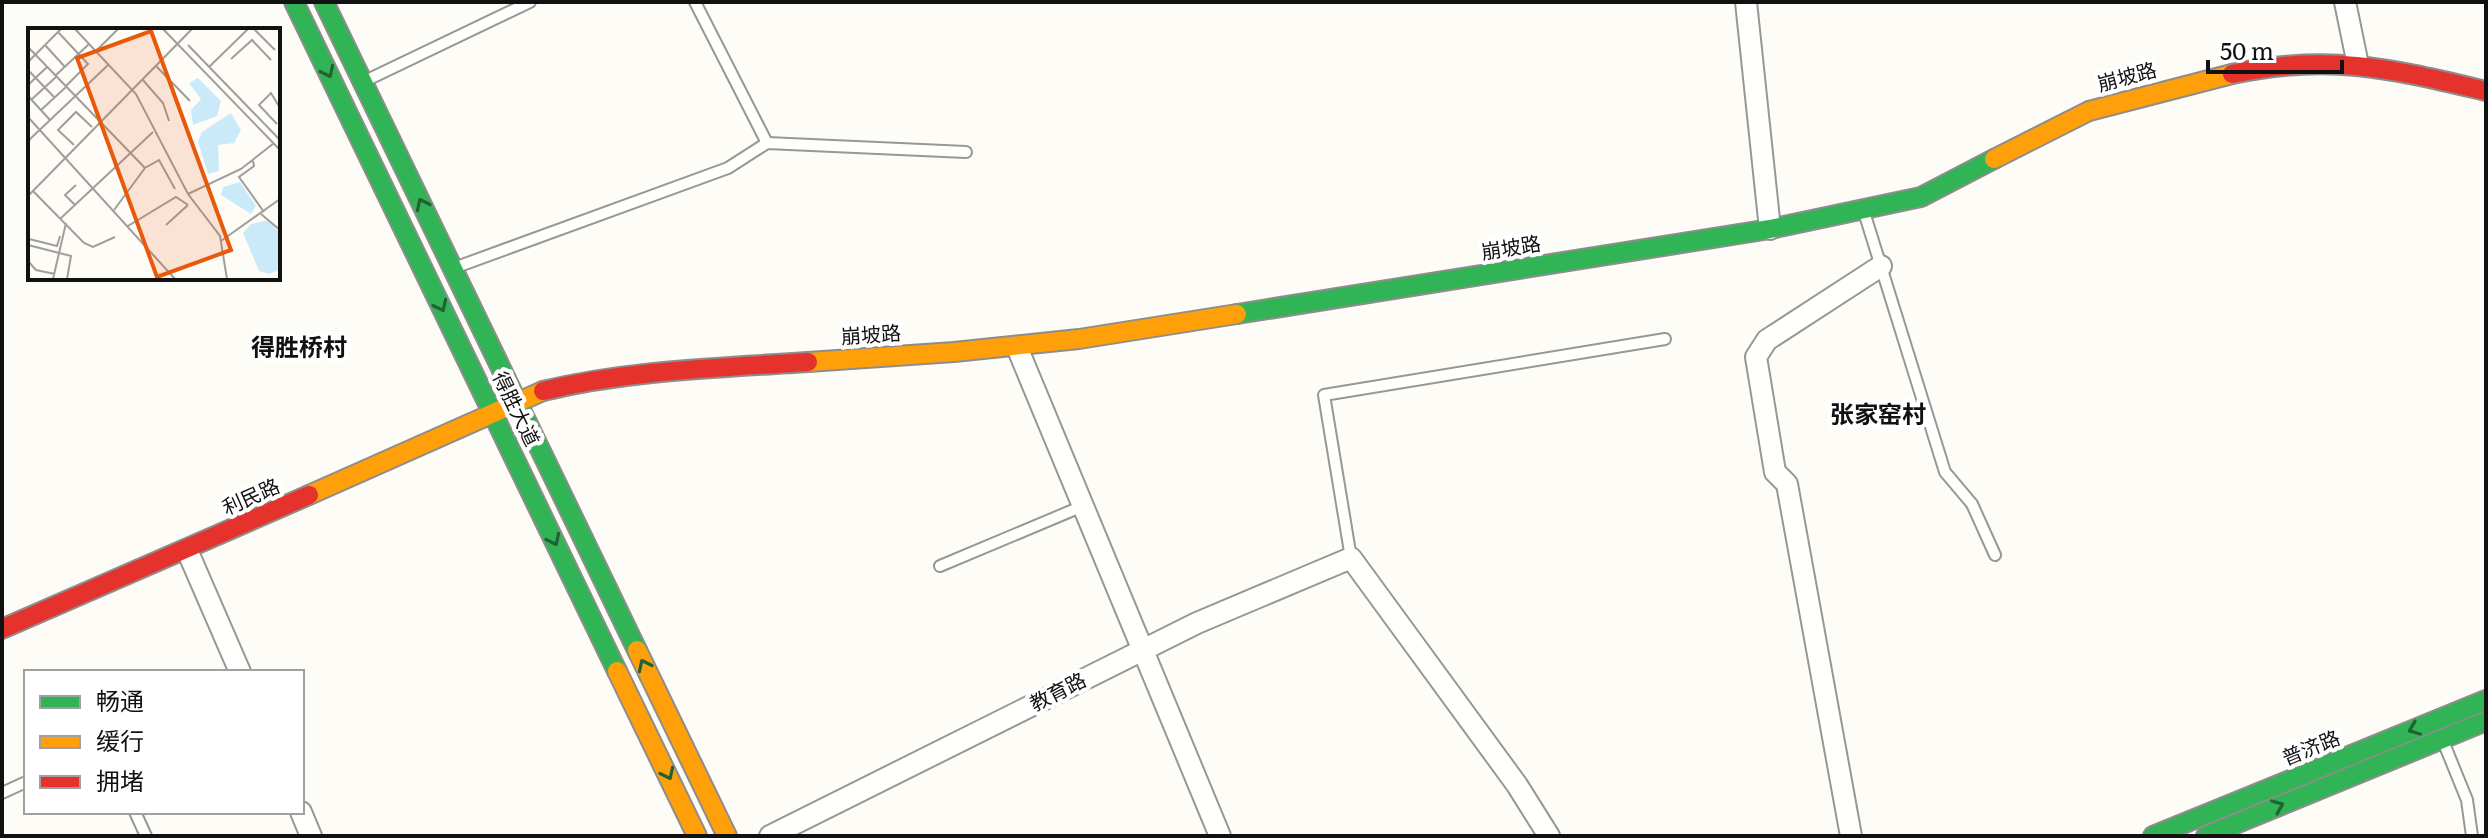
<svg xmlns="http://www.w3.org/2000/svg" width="2488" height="838" viewBox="0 0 2488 838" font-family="Literata,'Noto Sans SC',serif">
<rect width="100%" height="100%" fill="#fdfcf7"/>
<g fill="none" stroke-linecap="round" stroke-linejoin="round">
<defs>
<g id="lane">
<path d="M 695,2 L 767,143"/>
<path d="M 365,81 L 530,2"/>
<path d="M 1864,212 L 1945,472 L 1972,504 L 1995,555"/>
<path d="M 454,268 L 728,168 L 767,143 L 966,152"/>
<path d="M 1351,558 L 1324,395 L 1665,339"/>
<path d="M 940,566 L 1083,506"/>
<path d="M 2443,741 L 2467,800 L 2472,836"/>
<path d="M 2,793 L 26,782"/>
<path d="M 135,812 L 146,836"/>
</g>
<g id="street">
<path d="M 1746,2 L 1770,229"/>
<path d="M 2345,2 L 2358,65"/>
<path d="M 1017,347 L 1220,836"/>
<path d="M 187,550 L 240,672"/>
<path d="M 301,812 L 311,836"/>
<path d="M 770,836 L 1197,623 L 1351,558 L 1517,785 L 1549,836"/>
<path d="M 1851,836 L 1787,484 L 1775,472 L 1756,357 L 1767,340 L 1881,266"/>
</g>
<g id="fast">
<path d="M 294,2 L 617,671"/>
<path d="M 324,2 L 637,650"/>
<path d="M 1237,314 L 1770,229 L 1921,197 L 1994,159"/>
<path d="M 2153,836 L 2486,700"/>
<path d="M 2206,836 L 2486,721"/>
</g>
<g id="slow">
<path d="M 1994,159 L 2089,111 L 2232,74"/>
<path d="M 808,362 L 954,352 L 1079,339 L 1237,314"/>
<path d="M 309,495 L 543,391"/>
<path d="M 637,650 L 727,836"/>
<path d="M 617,671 L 697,836"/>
</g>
<g id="jam">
<path d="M 2232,74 C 2330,53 2392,69 2486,91"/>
<path d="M 543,391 C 630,370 719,368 808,362"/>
<path d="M 2,629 L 309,495"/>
</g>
</defs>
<!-- lane casing -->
<use href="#lane" stroke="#979795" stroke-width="14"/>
<!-- street casing -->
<use href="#street" stroke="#979795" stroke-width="24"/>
<!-- fast casing -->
<use href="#fast" stroke="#8e8d8b" stroke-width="22"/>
<!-- slow casing -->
<use href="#slow" stroke="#8e8d8b" stroke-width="22"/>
<!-- jam casing -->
<use href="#jam" stroke="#8e8d8b" stroke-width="22"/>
<!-- lane -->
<use href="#lane" stroke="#fffffe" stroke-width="10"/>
<!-- street -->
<use href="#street" stroke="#fffffe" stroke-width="20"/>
<!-- fast -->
<use href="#fast" stroke="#30b455" stroke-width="18"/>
<!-- slow -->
<use href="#slow" stroke="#ff9f0a" stroke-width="18"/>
<!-- jam -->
<use href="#jam" stroke="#e5322d" stroke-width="18"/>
</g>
<!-- one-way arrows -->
<defs><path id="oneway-chevron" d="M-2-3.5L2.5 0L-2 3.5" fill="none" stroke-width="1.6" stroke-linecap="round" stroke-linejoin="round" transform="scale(2)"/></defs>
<g stroke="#206233">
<use href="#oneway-chevron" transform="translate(328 72) rotate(64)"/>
<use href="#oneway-chevron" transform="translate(422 204) rotate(-116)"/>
<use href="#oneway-chevron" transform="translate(441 306) rotate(64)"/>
<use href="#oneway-chevron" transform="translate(554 540) rotate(64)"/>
<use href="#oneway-chevron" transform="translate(644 665) rotate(-116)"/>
<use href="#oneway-chevron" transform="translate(2414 729) rotate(158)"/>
<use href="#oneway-chevron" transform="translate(668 774) rotate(64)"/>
<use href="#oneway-chevron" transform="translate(2278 806) rotate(-22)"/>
</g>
<g text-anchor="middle" stroke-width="8" stroke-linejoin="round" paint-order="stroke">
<!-- street labels -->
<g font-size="20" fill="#111" stroke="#fff">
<text transform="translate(2127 77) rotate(-15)" y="7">崩坡路</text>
<text transform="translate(1511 248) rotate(-9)" y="7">崩坡路</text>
<text transform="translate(871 335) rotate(-4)" y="7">崩坡路</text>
<text transform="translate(516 409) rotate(64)" y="7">得胜大道</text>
<text transform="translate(251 497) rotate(-24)" y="7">利民路</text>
<text transform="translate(1058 692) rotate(-27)" y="7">教育路</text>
<text transform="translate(2311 748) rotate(-22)" y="7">普济路</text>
</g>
<!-- quarter labels -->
<g font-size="24" font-weight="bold" fill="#111" stroke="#fff">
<text x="299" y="356">得胜桥村</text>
<text x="1878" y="423">张家窑村</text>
</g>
</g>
<!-- overview -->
<g transform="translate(28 28)">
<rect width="252" height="252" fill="#fdfcf7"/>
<path d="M 170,50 L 193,73 L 189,88 L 165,97 L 163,82 L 173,71 L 161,55 ZM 203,85 L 213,102 L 206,115 L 190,117 L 191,143 L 180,146 L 170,114 L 174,104 ZM 212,154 L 228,178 L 223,186 L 193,167 L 195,159 ZM 241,192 L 252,206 L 252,242 L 241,246 L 231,243 L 215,205 L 223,196 Z" fill="#caeafa"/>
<path fill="none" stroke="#9f9e9b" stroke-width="2" d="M 47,1 L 108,66 L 160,166 L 192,208 L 199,251M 135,1 L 252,122M 226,1 L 247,22M 30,4 L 60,36 L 37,59M 17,17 L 37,39M 160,17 L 252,112M 0,19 L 117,140M 68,23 L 90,1M 203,31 L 224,12 L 243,32M 0,34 L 33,1M 128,38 L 162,73M 181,39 L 220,1M 0,42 L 27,70M 27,48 L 61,16M 114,51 L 135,75 L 141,93M 0,57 L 19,39M 0,68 L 22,92M 3,72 L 28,49M 13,82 L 38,59M 0,89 L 147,251M 249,96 L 231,77 L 243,65 L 252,80M 0,113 L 80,37M 46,117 L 30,102 L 48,84 L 64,99M 225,133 L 226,138 L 211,149 L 236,184M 5,163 L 56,215 L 65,219 L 87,209M 160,166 L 213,141 L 246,115M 0,168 L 164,1M 47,177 L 37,167 L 48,157M 86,182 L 117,140 L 131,132 L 147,161M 233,186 L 252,202M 33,190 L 125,104M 138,197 L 160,177M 100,198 L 148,169 L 160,177M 1,211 L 29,218 L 32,208M 193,213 L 252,171M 0,217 L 43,228 L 39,251M 0,233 L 8,242 L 27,246M 25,251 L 38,195"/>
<path fill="#e8590c" fill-opacity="0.15" stroke="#e8590c" stroke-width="4" d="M 123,3 L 203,222 L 129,249 L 49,30 Z"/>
<rect width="252" height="252" fill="none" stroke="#111" stroke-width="4"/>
</g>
<!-- border -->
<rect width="2488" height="838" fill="none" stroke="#111111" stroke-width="8"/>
<!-- legend -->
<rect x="24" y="670" width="280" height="144" fill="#ffffff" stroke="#a0a0a0" stroke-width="2"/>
<rect x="40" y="696" width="40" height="12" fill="#30b455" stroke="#a0a0a0" stroke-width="2"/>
<text x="96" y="710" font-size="24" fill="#111111">畅通</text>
<rect x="40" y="736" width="40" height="12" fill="#ff9f0a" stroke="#a0a0a0" stroke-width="2"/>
<text x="96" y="750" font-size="24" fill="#111111">缓行</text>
<rect x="40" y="776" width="40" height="12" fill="#e5322d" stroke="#a0a0a0" stroke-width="2"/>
<text x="96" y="790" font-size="24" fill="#111111">拥堵</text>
<!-- scale -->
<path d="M2208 60v12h134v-12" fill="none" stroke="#111111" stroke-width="4"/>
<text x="2220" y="60" font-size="24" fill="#111111" stroke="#ffffff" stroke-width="6" paint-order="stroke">50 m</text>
</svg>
